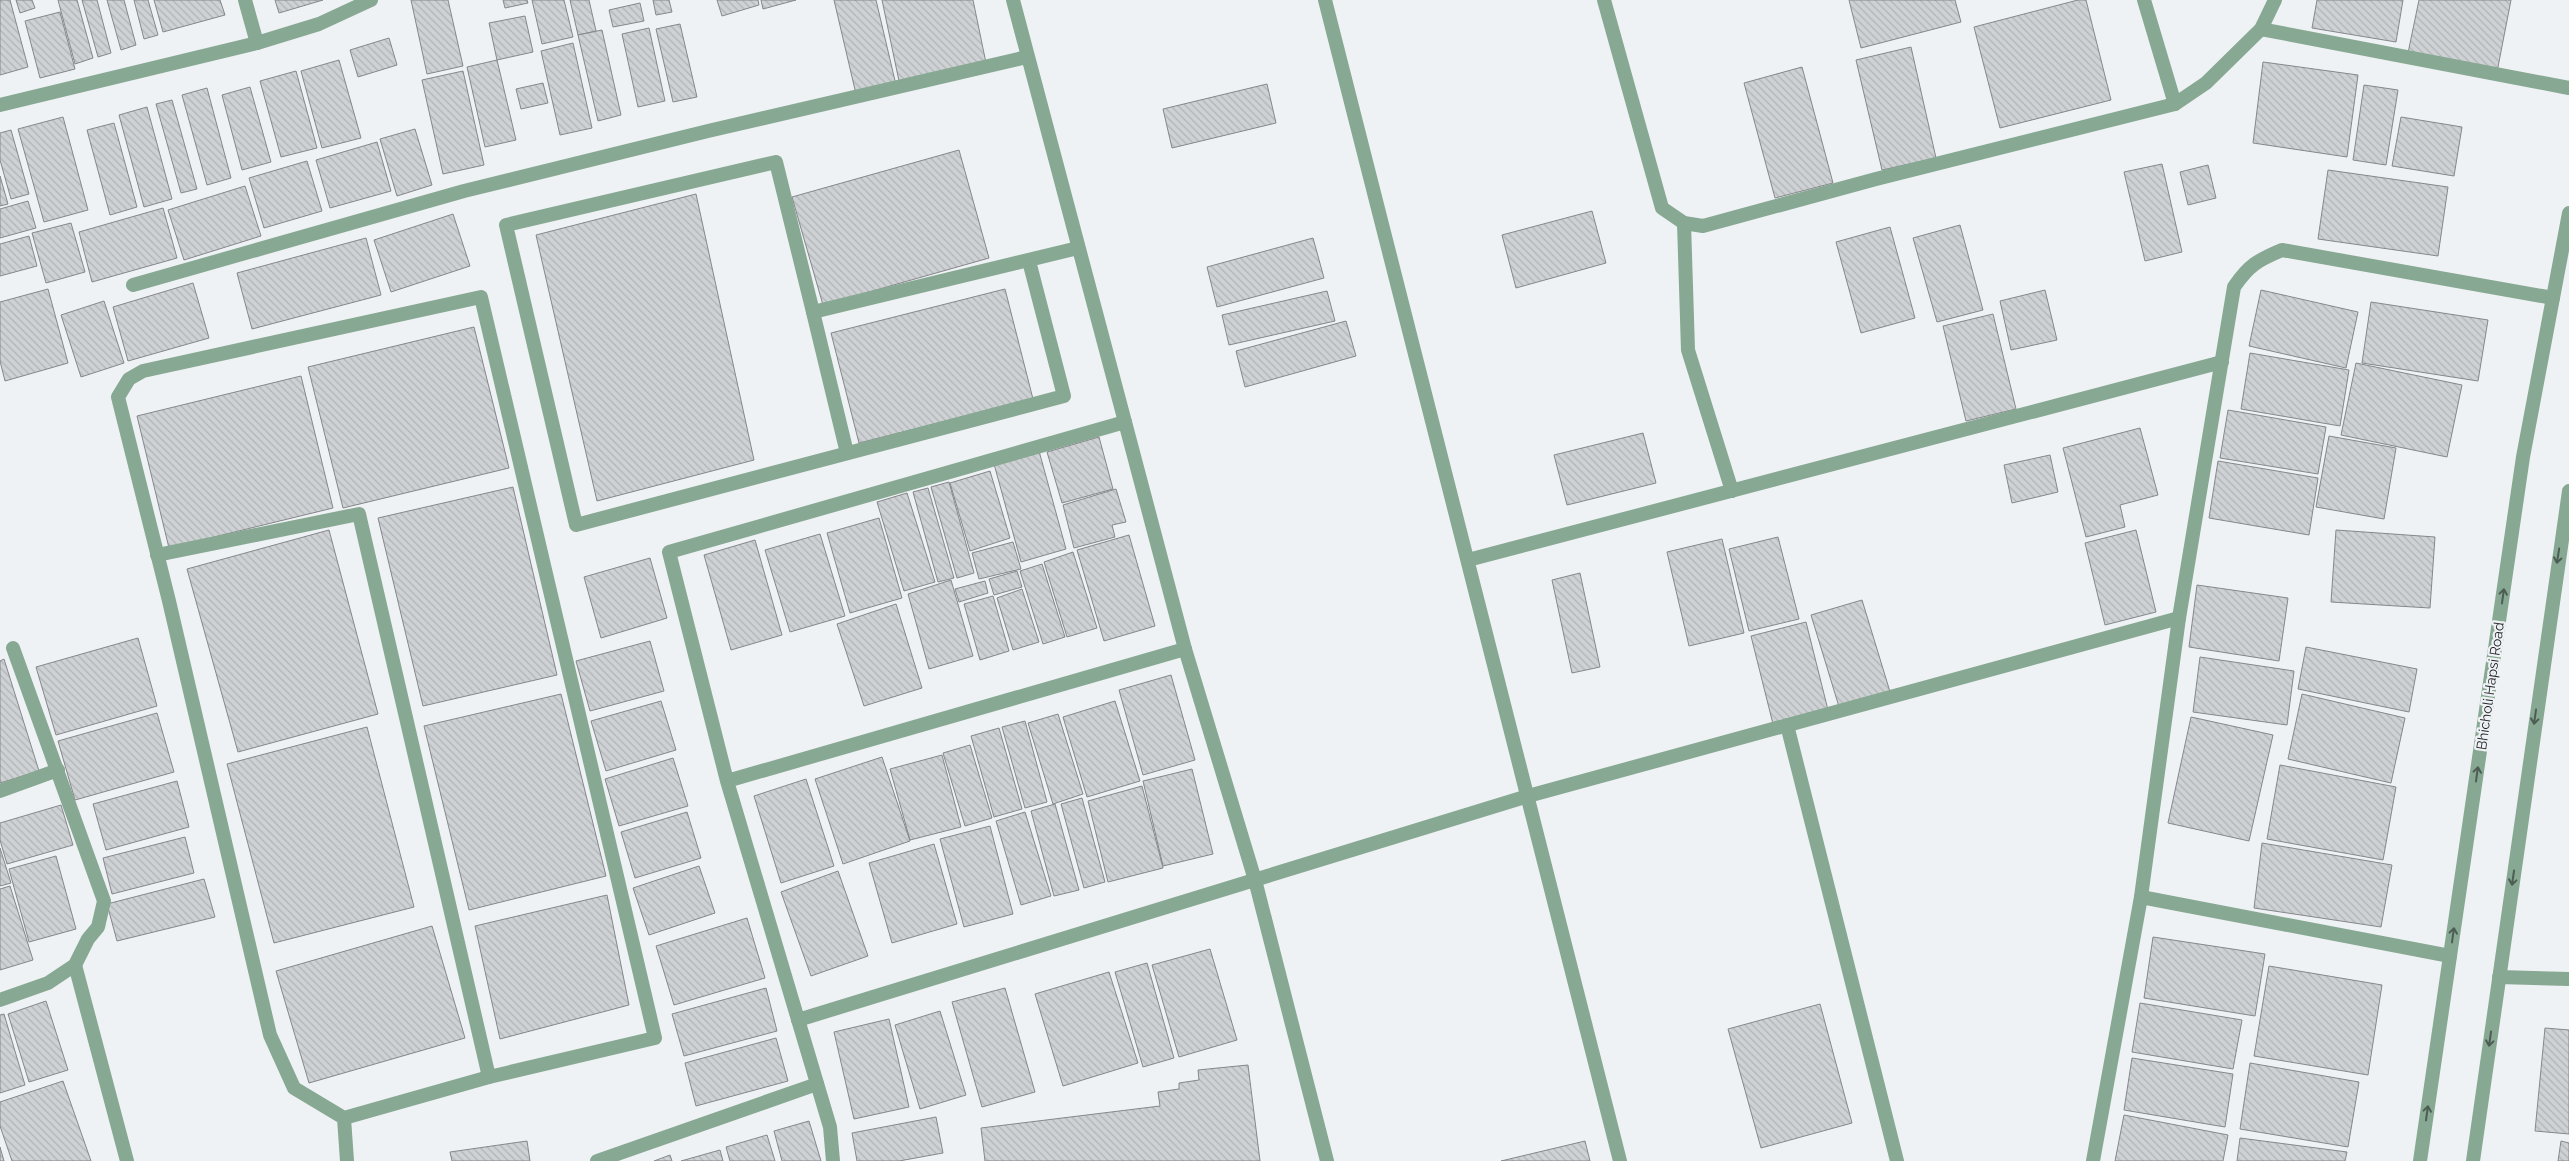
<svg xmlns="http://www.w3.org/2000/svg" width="2569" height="1161" viewBox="0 0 2569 1161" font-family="Raleway,sans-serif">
<defs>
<pattern id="building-back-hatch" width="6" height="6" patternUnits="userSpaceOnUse" patternTransform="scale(1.25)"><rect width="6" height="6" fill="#cfd2d5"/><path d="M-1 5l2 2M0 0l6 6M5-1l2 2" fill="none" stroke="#b1b4b7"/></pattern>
</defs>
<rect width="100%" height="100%" fill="#eff2f5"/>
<!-- building -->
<g fill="url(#building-back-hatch)" stroke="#85878b">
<path d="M 0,0 L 10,0 L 28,67 L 0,75 Z"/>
<path d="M 16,0 L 32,0 L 35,8 L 20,13 Z"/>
<path d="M 58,0 L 77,0 L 93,58 L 75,64 Z"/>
<path d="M 82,0 L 97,0 L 111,53 L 98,57 Z"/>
<path d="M 107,0 L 124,0 L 136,45 L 121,50 Z"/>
<path d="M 134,0 L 148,0 L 158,35 L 144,39 Z"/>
<path d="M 154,0 L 220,0 L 225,15 L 163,32 Z"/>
<path d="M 275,0 L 323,0 L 279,13 Z"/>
<path d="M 411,0 L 448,0 L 463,66 L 427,74 Z"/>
<path d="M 503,0 L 527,0 L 528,3 L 505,8 Z"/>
<path d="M 532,0 L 564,0 L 573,37 L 542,44 Z"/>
<path d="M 570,0 L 589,0 L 596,31 L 578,35 Z"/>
<path d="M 653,0 L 669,0 L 672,12 L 656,15 Z"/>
<path d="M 717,0 L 758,0 L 759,5 L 722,16 Z"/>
<path d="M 761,0 L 796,0 L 763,9 Z"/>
<path d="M 834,0 L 876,0 L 896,85 L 856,94 Z"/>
<path d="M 882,0 L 973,0 L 986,63 L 899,81 Z"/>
<path d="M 1849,0 L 1955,0 L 1961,22 L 1861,48 Z"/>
<path d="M 2078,0 L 2086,0 L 2111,100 L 2000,128 L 1974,27 Z"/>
<path d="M 2317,0 L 2403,0 L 2396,42 L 2312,28 Z"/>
<path d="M 2419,0 L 2511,0 L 2497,72 L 2408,53 Z"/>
<path d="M 640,3 L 644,21 L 613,27 L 609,10 Z"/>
<path d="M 60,12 L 75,69 L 40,78 L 25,21 Z"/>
<path d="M 525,16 L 533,52 L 497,60 L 489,23 Z"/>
<path d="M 680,24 L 697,97 L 673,102 L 656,29 Z"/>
<path d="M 649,28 L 665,101 L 638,107 L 622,34 Z"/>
<path d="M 602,30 L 621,115 L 598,121 L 578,35 Z"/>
<path d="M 389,38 L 397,65 L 358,77 L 350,50 Z"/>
<path d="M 573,43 L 592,128 L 560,135 L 541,51 Z"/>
<path d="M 1911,47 L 1936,158 L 1882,170 L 1856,60 Z"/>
<path d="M 339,60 L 361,138 L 322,148 L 301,71 Z"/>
<path d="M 497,60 L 516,140 L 485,147 L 467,67 Z"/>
<path d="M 2263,62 L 2358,75 L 2347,157 L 2253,143 Z"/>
<path d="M 1802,67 L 1833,183 L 1775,198 L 1744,83 Z"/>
<path d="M 296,71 L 317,148 L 281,157 L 260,81 Z"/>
<path d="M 463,71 L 484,165 L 443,174 L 422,80 Z"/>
<path d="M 543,83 L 548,103 L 521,109 L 516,89 Z"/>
<path d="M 1267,84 L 1276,123 L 1172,148 L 1163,109 Z"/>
<path d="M 2364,85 L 2398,90 L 2386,165 L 2353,160 Z"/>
<path d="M 250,87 L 271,162 L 242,170 L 222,95 Z"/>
<path d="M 207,88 L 231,178 L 207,185 L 182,95 Z"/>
<path d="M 172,100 L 197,189 L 181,193 L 156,104 Z"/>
<path d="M 147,107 L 172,199 L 144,207 L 119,115 Z"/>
<path d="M 63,117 L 88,210 L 44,222 L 18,129 Z"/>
<path d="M 2401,117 L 2462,127 L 2454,176 L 2392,166 Z"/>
<path d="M 114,123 L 137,207 L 110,215 L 87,130 Z"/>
<path d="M 415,129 L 432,185 L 397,196 L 380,139 Z"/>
<path d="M 11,130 L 29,194 L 11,199 L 0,160 L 0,133 Z"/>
<path d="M 377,142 L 391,191 L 330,208 L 316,160 Z"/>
<path d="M 959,150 L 989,258 L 823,305 L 792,197 Z"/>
<path d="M 307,161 L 322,211 L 264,228 L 249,178 Z"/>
<path d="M 2162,164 L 2182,252 L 2145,261 L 2124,172 Z"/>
<path d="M 2208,165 L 2216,198 L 2188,205 L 2180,172 Z"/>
<path d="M 2328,170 L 2448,187 L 2438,256 L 2318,239 Z"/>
<path d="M 0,176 L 8,204 L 0,206 Z"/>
<path d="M 245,186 L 261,236 L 184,260 L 168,210 Z"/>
<path d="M 696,194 L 754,460 L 597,501 L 536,235 Z"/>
<path d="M 28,201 L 36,228 L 0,238 L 0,209 Z"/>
<path d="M 163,208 L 177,258 L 92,282 L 79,232 Z"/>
<path d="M 1592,211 L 1606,263 L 1516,288 L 1502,235 Z"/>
<path d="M 453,214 L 470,266 L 391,292 L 374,240 Z"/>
<path d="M 71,223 L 85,272 L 46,283 L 32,233 Z"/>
<path d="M 1960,225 L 1983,310 L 1937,322 L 1913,238 Z"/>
<path d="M 1890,227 L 1915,318 L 1861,333 L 1836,242 Z"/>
<path d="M 29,236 L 37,266 L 0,276 L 0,244 Z"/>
<path d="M 366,238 L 381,295 L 252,329 L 237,273 Z"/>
<path d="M 1313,238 L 1324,278 L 1217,307 L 1207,267 Z"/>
<path d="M 193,283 L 209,338 L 128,361 L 113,307 Z"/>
<path d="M 48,289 L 68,363 L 5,381 L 0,361 L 0,302 Z"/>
<path d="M 1005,289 L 1033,399 L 859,443 L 831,333 Z"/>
<path d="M 2045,290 L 2057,340 L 2011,350 L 2000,301 Z"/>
<path d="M 2261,290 L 2358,312 L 2346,368 L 2249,346 Z"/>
<path d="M 1327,291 L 1335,321 L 1229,345 L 1222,315 Z"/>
<path d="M 104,301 L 124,363 L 81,377 L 61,315 Z"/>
<path d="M 2371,302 L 2488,320 L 2478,381 L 2362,363 Z"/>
<path d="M 1993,314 L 2016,409 L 1966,421 L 1943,326 Z"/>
<path d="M 1346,321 L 1356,356 L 1245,387 L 1236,351 Z"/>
<path d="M 474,327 L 509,468 L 343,508 L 308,367 Z"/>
<path d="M 2250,353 L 2349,370 L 2340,426 L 2241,409 Z"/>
<path d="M 2356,363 L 2462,385 L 2447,457 L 2341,435 Z"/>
<path d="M 301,376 L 333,508 L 169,548 L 137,416 Z"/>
<path d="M 2228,410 L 2326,427 L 2318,474 L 2220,458 Z"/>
<path d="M 2140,428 L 2158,495 L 2120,505 L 2125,527 L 2086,537 L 2063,448 Z"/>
<path d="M 1643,433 L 1656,483 L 1567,505 L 1554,455 Z"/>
<path d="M 2329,436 L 2396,448 L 2384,519 L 2316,507 Z"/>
<path d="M 1099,437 L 1113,489 L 1062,503 L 1047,452 Z"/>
<path d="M 1039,451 L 1066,549 L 1021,562 L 994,464 Z"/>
<path d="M 2050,455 L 2058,492 L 2012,503 L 2004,465 Z"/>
<path d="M 2218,461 L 2318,478 L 2309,535 L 2209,518 Z"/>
<path d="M 990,471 L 1010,538 L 970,551 L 950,483 Z"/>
<path d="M 949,482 L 974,573 L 957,578 L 931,487 Z"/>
<path d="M 513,487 L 557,675 L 423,706 L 378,518 Z"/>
<path d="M 928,488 L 954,578 L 938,582 L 913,492 Z"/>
<path d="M 1116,489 L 1126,522 L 1112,525 L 1115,537 L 1074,548 L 1063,505 Z"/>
<path d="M 907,493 L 935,582 L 904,591 L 877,502 Z"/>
<path d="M 879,518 L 902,598 L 850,613 L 827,533 Z"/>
<path d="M 329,530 L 378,714 L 238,752 L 187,569 Z"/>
<path d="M 2136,530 L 2156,612 L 2105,625 L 2085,543 Z"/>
<path d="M 2336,530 L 2435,537 L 2430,608 L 2331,602 Z"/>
<path d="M 820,534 L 845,616 L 790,632 L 765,550 Z"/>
<path d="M 1129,535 L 1155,626 L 1104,641 L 1077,550 Z"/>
<path d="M 1778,537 L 1799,619 L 1749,631 L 1729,549 Z"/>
<path d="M 1722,539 L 1744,633 L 1689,646 L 1667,552 Z"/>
<path d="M 755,540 L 782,635 L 731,650 L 704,555 Z"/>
<path d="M 1013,542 L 1021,569 L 979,579 L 972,553 Z"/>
<path d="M 1073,552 L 1097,628 L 1067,637 L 1044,562 Z"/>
<path d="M 650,558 L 667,618 L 601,638 L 584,577 Z"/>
<path d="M 1042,564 L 1065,637 L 1043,644 L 1020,571 Z"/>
<path d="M 1017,571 L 1022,587 L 994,595 L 989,579 Z"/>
<path d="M 1580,573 L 1600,667 L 1572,673 L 1552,580 Z"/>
<path d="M 951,580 L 973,656 L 929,669 L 908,594 Z"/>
<path d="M 985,581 L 988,593 L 959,602 L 955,589 Z"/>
<path d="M 2197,585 L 2288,598 L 2279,661 L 2189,647 Z"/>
<path d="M 1022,589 L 1039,642 L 1013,650 L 997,598 Z"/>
<path d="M 993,596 L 1009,651 L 980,660 L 964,604 Z"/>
<path d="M 1862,600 L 1891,695 L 1840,710 L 1811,615 Z"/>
<path d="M 896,604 L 922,688 L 864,706 L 837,624 Z"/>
<path d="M 1806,622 L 1828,710 L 1773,724 L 1751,636 Z"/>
<path d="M 138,638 L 157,706 L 56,735 L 36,667 Z"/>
<path d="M 650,641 L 664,691 L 590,711 L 576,661 Z"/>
<path d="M 2306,647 L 2417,669 L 2409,712 L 2298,689 Z"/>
<path d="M 2200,657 L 2294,671 L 2287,725 L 2193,712 Z"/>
<path d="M 4,659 L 39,771 L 0,783 L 0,661 Z"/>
<path d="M 1171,675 L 1195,760 L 1143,775 L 1119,690 Z"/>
<path d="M 561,694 L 606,876 L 469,910 L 424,726 Z"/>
<path d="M 2302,694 L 2405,718 L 2391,783 L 2288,759 Z"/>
<path d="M 661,701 L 676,750 L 606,771 L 591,721 Z"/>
<path d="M 1115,701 L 1140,781 L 1087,797 L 1063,717 Z"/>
<path d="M 157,713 L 174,772 L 75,800 L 58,741 Z"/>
<path d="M 1058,714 L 1083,794 L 1053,804 L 1028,723 Z"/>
<path d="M 2191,717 L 2273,735 L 2249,841 L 2168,823 Z"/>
<path d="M 1025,721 L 1047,802 L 1025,808 L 1002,727 Z"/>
<path d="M 367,727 L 414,907 L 274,943 L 227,764 Z"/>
<path d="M 999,728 L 1022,809 L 994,817 L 971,736 Z"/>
<path d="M 970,745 L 992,818 L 965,826 L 943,753 Z"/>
<path d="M 942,755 L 961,827 L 910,840 L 890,769 Z"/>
<path d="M 882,757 L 910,841 L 843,864 L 815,779 Z"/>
<path d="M 673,758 L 688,806 L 619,826 L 605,779 Z"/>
<path d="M 2280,765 L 2396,787 L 2383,860 L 2267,839 Z"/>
<path d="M 1192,769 L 1213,854 L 1163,866 L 1143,781 Z"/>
<path d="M 806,779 L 834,866 L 781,883 L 754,796 Z"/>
<path d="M 177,781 L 189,827 L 106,850 L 93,804 Z"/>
<path d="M 1142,786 L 1163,868 L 1108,882 L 1088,801 Z"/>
<path d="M 1082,798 L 1105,882 L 1084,888 L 1061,804 Z"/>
<path d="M 1055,804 L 1079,890 L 1054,896 L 1031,811 Z"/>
<path d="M 61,805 L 73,845 L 7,864 L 0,840 L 0,823 Z"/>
<path d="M 687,812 L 701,858 L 635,878 L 621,832 Z"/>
<path d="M 1025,812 L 1051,896 L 1021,905 L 996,821 Z"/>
<path d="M 990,826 L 1013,914 L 964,927 L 940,839 Z"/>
<path d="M 185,837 L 194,873 L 112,894 L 103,858 Z"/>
<path d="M 2262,843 L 2392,865 L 2381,927 L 2254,908 Z"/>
<path d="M 934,844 L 957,924 L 892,943 L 869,863 Z"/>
<path d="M 0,848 L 11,883 L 0,886 Z"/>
<path d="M 56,856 L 76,929 L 29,942 L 9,869 Z"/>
<path d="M 699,866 L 715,913 L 649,935 L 633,888 Z"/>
<path d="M 838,871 L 868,956 L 811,976 L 781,892 Z"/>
<path d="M 204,879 L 215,917 L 117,941 L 107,904 Z"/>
<path d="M 10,886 L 33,960 L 0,970 L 0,889 Z"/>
<path d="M 607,895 L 629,1005 L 500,1039 L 475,926 Z"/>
<path d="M 747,918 L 765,978 L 674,1005 L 656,946 Z"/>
<path d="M 432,926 L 465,1038 L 309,1083 L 276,971 Z"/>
<path d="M 2153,937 L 2265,954 L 2255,1016 L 2144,998 Z"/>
<path d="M 1210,949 L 1237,1040 L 1179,1057 L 1152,965 Z"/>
<path d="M 1147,963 L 1174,1058 L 1143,1067 L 1115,972 Z"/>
<path d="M 2269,966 L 2382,985 L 2368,1075 L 2254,1056 Z"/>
<path d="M 1109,972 L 1138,1063 L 1063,1086 L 1035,994 Z"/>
<path d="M 766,988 L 777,1031 L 684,1056 L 672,1014 Z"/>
<path d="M 1005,988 L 1035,1092 L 982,1107 L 952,1002 Z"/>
<path d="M 46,1001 L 68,1070 L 29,1082 L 8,1014 Z"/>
<path d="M 2140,1003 L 2242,1020 L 2233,1069 L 2132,1052 Z"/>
<path d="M 1820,1004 L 1852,1123 L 1761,1148 L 1728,1029 Z"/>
<path d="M 940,1011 L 966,1095 L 920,1109 L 895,1025 Z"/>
<path d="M 4,1014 L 25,1085 L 0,1093 L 0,1015 Z"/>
<path d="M 889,1019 L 909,1107 L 854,1119 L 834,1032 Z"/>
<path d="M 2545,1028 L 2569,1030 L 2569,1134 L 2535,1131 Z"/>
<path d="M 776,1038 L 788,1081 L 696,1106 L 685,1063 Z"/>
<path d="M 2132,1058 L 2233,1074 L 2225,1127 L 2124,1110 Z"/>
<path d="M 2250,1063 L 2359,1082 L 2348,1147 L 2240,1129 Z"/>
<path d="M 1248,1065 L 1260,1161 L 985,1161 L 981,1128 L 1160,1106 L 1158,1092 L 1179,1089 L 1179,1083 L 1199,1080 L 1198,1070 Z"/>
<path d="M 63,1081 L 91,1161 L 12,1161 L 0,1126 L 0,1102 Z"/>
<path d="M 2124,1115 L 2228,1135 L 2223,1161 L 2115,1161 Z"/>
<path d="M 936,1117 L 943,1153 L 899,1161 L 857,1161 L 852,1133 Z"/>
<path d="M 809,1121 L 821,1161 L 782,1161 L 774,1131 Z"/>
<path d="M 767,1135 L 775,1161 L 730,1161 L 726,1147 Z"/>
<path d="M 2240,1138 L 2347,1152 L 2345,1161 L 2237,1161 Z"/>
<path d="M 527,1141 L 530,1161 L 452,1161 L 450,1152 Z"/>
<path d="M 1585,1141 L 1590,1161 L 1501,1161 Z"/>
<path d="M 2561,1141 L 2569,1143 L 2569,1161 L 2558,1161 Z"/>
<path d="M 0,1147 L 4,1161 L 0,1161 Z"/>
<path d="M 720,1150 L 723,1161 L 681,1161 Z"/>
<path d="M 670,1155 L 672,1161 L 654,1161 Z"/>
</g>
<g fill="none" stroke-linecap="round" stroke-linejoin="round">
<!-- minor -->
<g stroke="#87a892" stroke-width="14">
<path d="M 245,0 L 257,43 L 319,24 L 371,0"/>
<path d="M 1013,0 L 1125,422"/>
<path d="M 1325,0 L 1620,1161"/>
<path d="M 1604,0 L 1662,208 L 1684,223 L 1703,226 L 1876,179 L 2175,104"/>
<path d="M 2144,0 L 2175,104 L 2206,83 L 2261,29 L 2275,0"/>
<path d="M 2261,29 L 2569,88"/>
<path d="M 0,105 L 257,43"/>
<path d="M 1684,223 L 1688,350 L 1732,491"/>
<path d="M 1029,261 L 1064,396 L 576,525 L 506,225 L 776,162 L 813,312 L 1078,248"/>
<path d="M 133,285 L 464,191 L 708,131 L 1027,57"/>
<path d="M 813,312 L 847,453"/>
<path d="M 157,555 L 359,514 L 489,1077"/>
<path d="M 1468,560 L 2222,362"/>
<path d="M 1185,649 L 1255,880 L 1327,1161"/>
<path d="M 1787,725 L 1897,1161"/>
<path d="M 727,781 L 669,552 L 1125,422 L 1185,649 L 727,781 L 830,1127 L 833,1161"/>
<path d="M 0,791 L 58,770"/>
<path d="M 2141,897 L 2450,956"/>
<path d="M 75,965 L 127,1161"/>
<path d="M 2499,977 L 2569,979"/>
<path d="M 0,1000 L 48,983 L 75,965 L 88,939 L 98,927 L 104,901 L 13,648"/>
<path d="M 798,1020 L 1528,796 L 2179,618"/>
<path d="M 344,1118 L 294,1088 L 270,1035 L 169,601 L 118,397 L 129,379 L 143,371 L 481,297 L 655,1038 L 489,1077 L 344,1118 L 347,1161"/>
<path d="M 597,1161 L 817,1084"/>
<path d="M 2093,1161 L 2141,897 L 2179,618 L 2234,287 C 2249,265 2258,260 2282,250 L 2553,298"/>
</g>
<!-- tertiary -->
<g stroke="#87a892" stroke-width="14">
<path d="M 2420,1161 L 2523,457 L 2569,213"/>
<path d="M 2473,1161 L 2569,491"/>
</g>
</g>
<!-- one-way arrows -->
<defs><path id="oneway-shaft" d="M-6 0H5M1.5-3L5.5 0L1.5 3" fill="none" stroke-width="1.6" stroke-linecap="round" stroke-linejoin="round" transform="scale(1.25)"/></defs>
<g stroke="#4d5d54">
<use href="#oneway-shaft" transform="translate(2558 556) rotate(99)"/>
<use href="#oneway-shaft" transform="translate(2503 596) rotate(-82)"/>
<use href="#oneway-shaft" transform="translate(2535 717) rotate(98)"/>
<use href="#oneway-shaft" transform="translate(2477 774) rotate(-82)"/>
<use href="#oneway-shaft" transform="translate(2513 878) rotate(98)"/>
<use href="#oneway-shaft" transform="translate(2453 935) rotate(-82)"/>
<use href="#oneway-shaft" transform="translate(2490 1039) rotate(98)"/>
<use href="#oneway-shaft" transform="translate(2427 1113) rotate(-82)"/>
</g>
<g text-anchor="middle" stroke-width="4.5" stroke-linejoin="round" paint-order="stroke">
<!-- street labels -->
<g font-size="14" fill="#1e1f21" stroke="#eff2f5">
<text transform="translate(2490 686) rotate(-82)" y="5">Bhicholi Hapsi Road</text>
</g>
</g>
</svg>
